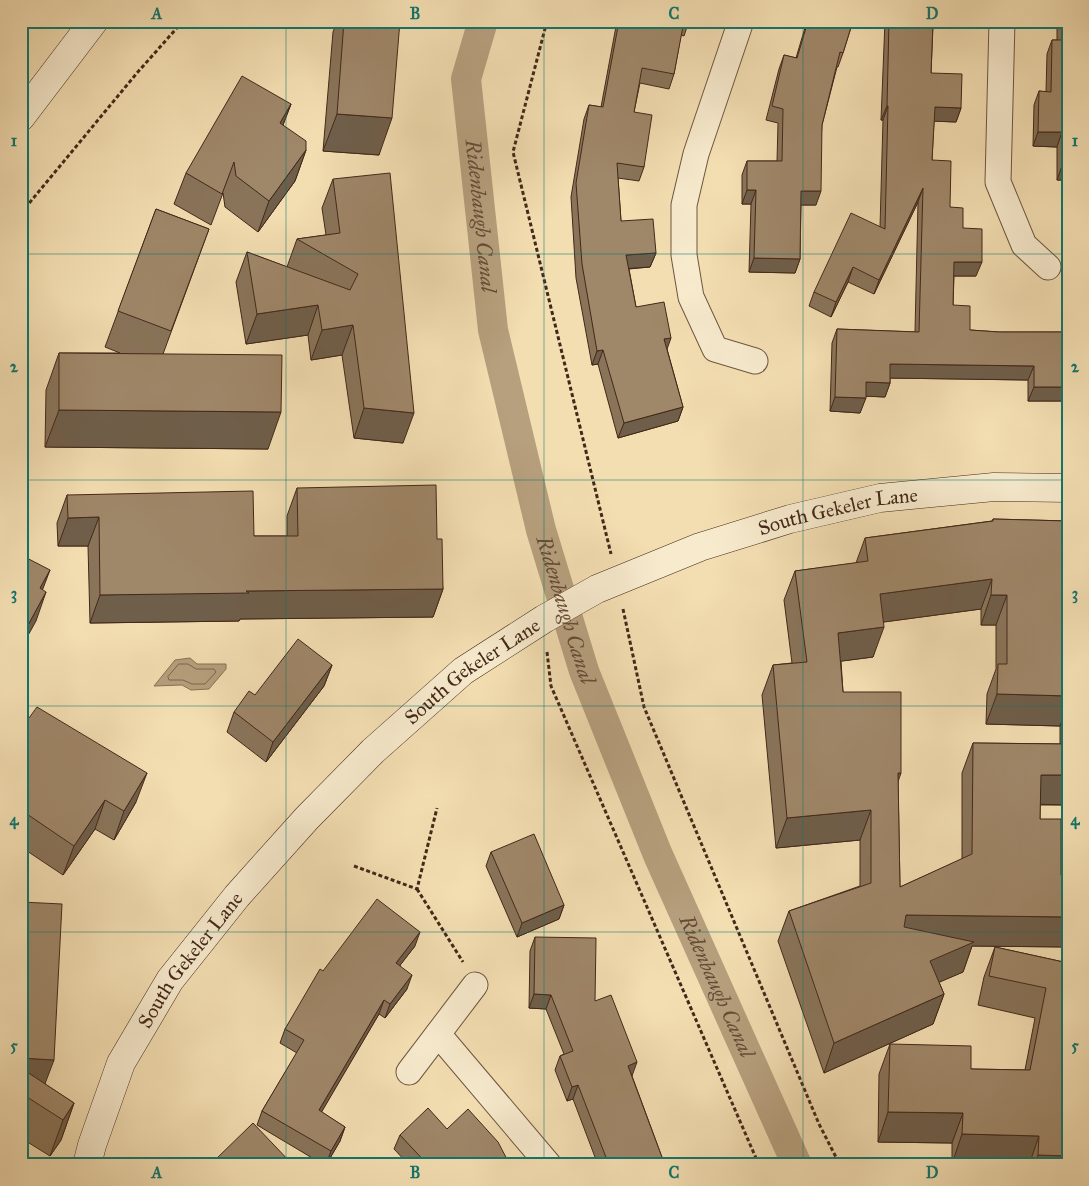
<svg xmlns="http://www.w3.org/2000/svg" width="1089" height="1186" viewBox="0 0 1089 1186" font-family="'IM FELL Great Primer',serif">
<rect width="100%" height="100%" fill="#f3deb2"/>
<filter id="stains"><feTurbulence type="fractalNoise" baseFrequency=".004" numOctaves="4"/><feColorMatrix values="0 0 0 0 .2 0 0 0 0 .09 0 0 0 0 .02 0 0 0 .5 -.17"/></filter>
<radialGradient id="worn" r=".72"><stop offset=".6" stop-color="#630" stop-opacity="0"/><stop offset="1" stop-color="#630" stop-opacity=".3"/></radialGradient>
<!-- water -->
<path fill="#b7a07e" stroke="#897056" d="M 190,658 L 197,664 L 226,664 L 226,669 L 209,689 L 191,690 L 182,685 L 154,686 L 175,660 Z"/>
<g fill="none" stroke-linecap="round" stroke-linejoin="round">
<!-- shore -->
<path stroke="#7d644c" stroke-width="1" d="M 179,664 L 188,664 L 196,669 L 214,669 L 216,672 L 205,684 L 192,684 L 183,680 L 169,680 L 168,677 Z"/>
<!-- canal -->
<path stroke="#b7a07e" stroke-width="30" id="s1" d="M 483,21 L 466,79 L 493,330 L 541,530 L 584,671 L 658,855 L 797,1165"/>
<defs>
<g id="street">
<path d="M 741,21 L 696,154 L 684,205 L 684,255 L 691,297 L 715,349 L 755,361"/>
<path d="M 1002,21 L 998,182 L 1024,245 L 1048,267"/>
<path d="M 438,1034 L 549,1165"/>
<path d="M 409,1072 L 475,985"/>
</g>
<g id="secondary">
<path d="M 21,117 L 94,21"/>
<path id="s2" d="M 87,1165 L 92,1145 L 121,1063 L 170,980 L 237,896 L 307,818 L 373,751 L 463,671 L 544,619 L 597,589 L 700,547 L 790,519 L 880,498 L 994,487 L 1068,488"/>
</g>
</defs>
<!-- street casing -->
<use href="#street" stroke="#6f563f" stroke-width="27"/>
<!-- secondary casing -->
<use href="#secondary" stroke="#432819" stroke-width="29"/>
<!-- path -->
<g stroke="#432819" stroke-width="3" stroke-dasharray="4 2.5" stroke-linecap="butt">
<path d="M 547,21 L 513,152 L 611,554"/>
<path d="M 21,213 L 137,73 L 183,21"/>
<path d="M 623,609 L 644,707 L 819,1124 L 840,1165"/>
<path d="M 547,652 L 551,686 L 759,1165"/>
<path d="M 354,866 L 417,889 L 437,808"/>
<path d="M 417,889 L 463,962"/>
</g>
<!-- street -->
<use href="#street" stroke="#f7eacd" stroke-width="25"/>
<!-- secondary -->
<use href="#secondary" stroke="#f7eacd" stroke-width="28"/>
</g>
<!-- wall -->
<g fill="#89745a" stroke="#432819" fill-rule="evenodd">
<path d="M 337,21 L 400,21 L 379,155 L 323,151 L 333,32 Z"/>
<path d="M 617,21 L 689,21 L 684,36 L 681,35 L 674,74 L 669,89 L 640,83 L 634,112 L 644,167 L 639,181 L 618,178 L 621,221 L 656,253 L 650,267 L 629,269 L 636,307 L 667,349 L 683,407 L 678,421 L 618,438 L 598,364 L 592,365 L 576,278 L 571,197 L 584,119 L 589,105 L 601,107 Z"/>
<path d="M 807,21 L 853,21 L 843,53 L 838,67 L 837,67 L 822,125 L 816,205 L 801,205 L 800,259 L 795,273 L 749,272 L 751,204 L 742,204 L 742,175 L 747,161 L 777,161 L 778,123 L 766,120 L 779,69 L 784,55 L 796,58 Z"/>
<path d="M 885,21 L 958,21 L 956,26 L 933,26 L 931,73 L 961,108 L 956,122 L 934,121 L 932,160 L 950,207 L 963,228 L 976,276 L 954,276 L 953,305 L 970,330 L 999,332 L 1068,332 L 1068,401 L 1028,401 L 1028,380 L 890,378 L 890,383 L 885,397 L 866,396 L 860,413 L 830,411 L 832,343 L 837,329 L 915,332 L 918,202 L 874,294 L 848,282 L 831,317 L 809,306 L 814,292 L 880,227 L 883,120 L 881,120 Z"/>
<path d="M 1057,21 L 1068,21 L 1068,180 L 1057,180 L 1057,147 L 1033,146 L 1034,105 L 1039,91 L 1046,92 L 1047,54 L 1052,40 L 1057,40 Z"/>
<path d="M 291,104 L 283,125 L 306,150 L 295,181 L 258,232 L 225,207 L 223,193 L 211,225 L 174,204 L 186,173 Z"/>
<path d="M 333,179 L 403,443 L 354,438 L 342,355 L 311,360 L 308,335 L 246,344 L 236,282 L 247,252 L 287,267 L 297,239 L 326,235 L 322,208 Z"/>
<path d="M 156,209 L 209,229 L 163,354 L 268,449 L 45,447 L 46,390 L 59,353 L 120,353 L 105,347 Z"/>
<path d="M 297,488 L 437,539 L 443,589 L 433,617 L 240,619 L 239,621 L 90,623 L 88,546 L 58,546 L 57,523 L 67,495 L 254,536 L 287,536 L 287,516 Z"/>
<path d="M 993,519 L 1068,521 L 1068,805 L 1040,805 L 1040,819 L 1061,875 L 1068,875 L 1068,947 L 972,946 L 963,972 L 939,982 L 944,994 L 933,1024 L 824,1073 L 778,941 L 789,911 L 860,886 L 860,840 L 776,848 L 762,695 L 773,665 L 792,663 L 784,600 L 795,571 L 856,563 L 865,538 L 992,521 ZM 981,609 L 981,625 L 996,625 L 996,669 L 987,694 L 986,724 L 1060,726 L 1060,744 L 973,743 L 962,773 L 962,859 L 900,887 L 898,781 L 843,692 L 841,661 L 873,657 L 883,622 Z"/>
<path d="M 332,665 L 324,686 L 266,762 L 227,732 L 234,712 L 255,695 Z"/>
<path d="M 21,714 L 136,802 L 114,840 L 95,829 L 63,875 L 21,847 Z"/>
<path d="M 491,852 L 564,905 L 559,919 L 517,937 L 486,866 Z"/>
<path d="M 21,902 L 45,1084 L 74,1103 L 61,1140 L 50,1156 L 21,1138 Z"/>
<path d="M 535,937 L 595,1001 L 632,1076 L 663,1160 L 671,1165 L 598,1165 L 573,1099 L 567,1101 L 555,1070 L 560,1056 L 564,1054 L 546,1009 L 529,1008 L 530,951 Z"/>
<path d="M 415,946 L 400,965 L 407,989 L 385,1018 L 379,1014 L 321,1112 L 345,1127 L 340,1141 L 326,1165 L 324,1165 L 257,1125 L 262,1111 L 297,1053 L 280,1043 L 285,1029 L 323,971 Z"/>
<path d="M 995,947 L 1068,963 L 1068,1165 L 952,1164 L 952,1143 L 878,1142 L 879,1074 L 890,1044 L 971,1069 L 1025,1070 L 1035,1018 L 978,1005 L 984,977 Z"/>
<path d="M 447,1129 L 510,1165 L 409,1165 L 394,1149 L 400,1135 Z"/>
</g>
<!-- shaded-wall -->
<g fill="#6f5e4a" stroke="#432819">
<path d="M 930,21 L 958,21 L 956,26 L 928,26 Z"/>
<path d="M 291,104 L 279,135 L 280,123 Z"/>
<path d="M 887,106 L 888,106 L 883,120 L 881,120 Z"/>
<path d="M 935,107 L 961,108 L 956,122 L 929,121 Z"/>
<path d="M 337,114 L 392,118 L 379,155 L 323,151 Z"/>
<path d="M 1038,132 L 1062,132 L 1057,147 L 1033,146 Z"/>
<path d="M 306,150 L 295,181 L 258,232 L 269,201 Z"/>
<path d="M 1062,166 L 1068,166 L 1068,180 L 1057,180 Z"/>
<path d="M 923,188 L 918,202 L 874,294 L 879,280 Z"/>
<path d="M 747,190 L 756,190 L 751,204 L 742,204 Z"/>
<path d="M 801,191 L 821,191 L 816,205 L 796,205 Z"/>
<path d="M 656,253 L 650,267 L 621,269 L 626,255 Z"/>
<path d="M 754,258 L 800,259 L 795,273 L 749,272 Z"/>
<path d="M 954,262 L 982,262 L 976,276 L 949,276 Z"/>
<path d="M 853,267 L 848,282 L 831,317 L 836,302 Z"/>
<path d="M 318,305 L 308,335 L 246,344 L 257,314 Z"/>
<path d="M 353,325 L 342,355 L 311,360 L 322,330 Z"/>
<path d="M 671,338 L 666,352 L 664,339 Z"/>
<path d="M 603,350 L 598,364 L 592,365 L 597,351 Z"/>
<path d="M 890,364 L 1034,366 L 1028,380 L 885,378 Z"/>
<path d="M 866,382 L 890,383 L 885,397 L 861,396 Z"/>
<path d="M 1034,387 L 1068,387 L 1068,401 L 1028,401 Z"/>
<path d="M 835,397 L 866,398 L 860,413 L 830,411 Z"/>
<path d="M 683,407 L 678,421 L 618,438 L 624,423 Z"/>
<path d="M 364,408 L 414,413 L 403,443 L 354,438 Z"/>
<path d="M 59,410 L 281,412 L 268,449 L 45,447 Z"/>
<path d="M 99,517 L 88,546 L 58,546 L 68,518 Z"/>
<path d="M 50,570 L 39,599 L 40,588 Z"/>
<path d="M 992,579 L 981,609 L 869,624 L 880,594 Z"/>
<path d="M 443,589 L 433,617 L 240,619 L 239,621 L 90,623 L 100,595 L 246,591 Z"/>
<path d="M 46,592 L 36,621 L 21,648 L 21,638 Z"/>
<path d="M 991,595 L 1007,595 L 996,625 L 981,625 Z"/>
<path d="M 884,627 L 873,657 L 827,663 L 838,633 Z"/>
<path d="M 332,665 L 324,686 L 266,762 L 273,742 Z"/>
<path d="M 997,694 L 1068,696 L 1068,705 L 1060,726 L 986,724 Z"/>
<path d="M 147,773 L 136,802 L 114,840 L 124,811 Z"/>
<path d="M 898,773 L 901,773 L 891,802 Z"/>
<path d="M 1041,775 L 1068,775 L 1068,805 L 1030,804 Z"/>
<path d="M 105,800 L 95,829 L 63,875 L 74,846 Z"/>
<path d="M 871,810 L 860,840 L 776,848 L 787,818 Z"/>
<path d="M 564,905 L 559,919 L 517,937 L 522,923 Z"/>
<path d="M 906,915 L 1068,917 L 1068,947 L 972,946 L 963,972 L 919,991 L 895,945 Z"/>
<path d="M 420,932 L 415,946 L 391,977 L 396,963 Z"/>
<path d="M 412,975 L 407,989 L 385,1018 L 390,1004 Z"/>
<path d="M 534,994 L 551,995 L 546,1009 L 529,1008 Z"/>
<path d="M 944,994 L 933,1024 L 824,1073 L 834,1043 Z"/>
<path d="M 384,1000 L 379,1014 L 314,1125 L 319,1110 Z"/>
<path d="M 21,1058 L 54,1060 L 43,1089 L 21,1088 Z"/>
<path d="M 637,1062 L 632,1076 L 628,1066 Z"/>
<path d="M 578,1085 L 573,1099 L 567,1101 L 572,1087 Z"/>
<path d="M 27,1097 L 21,1112 L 21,1105 Z"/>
<path d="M 74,1103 L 61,1140 L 50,1156 L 63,1120 Z"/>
<path d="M 888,1112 L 963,1113 L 952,1143 L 878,1142 Z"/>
<path d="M 345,1127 L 340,1141 L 326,1165 L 331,1151 Z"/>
<path d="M 962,1134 L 1039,1136 L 1029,1165 L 952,1164 Z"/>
<path d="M 1038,1155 L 1068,1156 L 1068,1165 L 1035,1165 Z"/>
</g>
<!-- building -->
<g fill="#9f8769" stroke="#432819">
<path d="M 344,21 L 400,21 L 392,118 L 337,114 Z"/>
<path d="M 619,21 L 684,21 L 674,74 L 642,68 L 634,112 L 652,115 L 644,167 L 617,163 L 621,221 L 653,219 L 656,253 L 626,255 L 636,307 L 664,302 L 671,338 L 664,339 L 683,407 L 624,423 L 603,350 L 597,351 L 582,264 L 576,183 L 589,105 L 603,107 Z"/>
<path d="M 808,21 L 853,21 L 843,53 L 840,52 L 822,125 L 821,191 L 801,191 L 800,259 L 754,258 L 756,190 L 747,190 L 747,161 L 782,161 L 783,109 L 772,106 L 784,55 L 797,58 Z"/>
<path d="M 889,21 L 933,21 L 931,73 L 962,74 L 961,108 L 935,107 L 932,160 L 951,161 L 950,207 L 963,208 L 963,228 L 982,229 L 982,262 L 954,262 L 953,305 L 970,306 L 970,330 L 999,332 L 1068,332 L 1068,387 L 1034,387 L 1034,366 L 890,364 L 890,383 L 866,382 L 866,398 L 835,397 L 837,329 L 919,332 L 923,188 L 879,280 L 853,267 L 836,302 L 814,292 L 851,213 L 885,229 L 888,106 L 887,106 Z"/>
<path d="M 1062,21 L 1068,21 L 1068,166 L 1062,166 L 1062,132 L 1038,132 L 1039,91 L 1051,92 L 1052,40 L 1062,40 Z"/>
<path d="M 242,76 L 291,104 L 280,123 L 306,141 L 306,150 L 269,201 L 236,176 L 234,162 L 222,194 L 186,173 Z"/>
<path d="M 390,173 L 414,413 L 364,408 L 353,325 L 322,330 L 318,305 L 257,314 L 247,252 L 350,290 L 358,274 L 297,239 L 340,233 L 333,179 Z"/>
<path d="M 156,209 L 209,229 L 171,331 L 118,311 Z"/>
<path d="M 59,353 L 282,355 L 281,412 L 59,410 Z"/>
<path d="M 436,485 L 437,539 L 442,539 L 443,589 L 246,591 L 249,593 L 100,595 L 99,517 L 68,518 L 67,495 L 253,491 L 254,536 L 298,536 L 297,488 Z"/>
<path d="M 993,519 L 1068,521 L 1068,696 L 997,694 L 998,664 L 1007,664 L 1007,595 L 991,595 L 992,579 L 880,594 L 884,627 L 838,633 L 843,692 L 901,692 L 901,773 L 898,773 L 900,887 L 972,854 L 973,743 L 1068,744 L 1068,775 L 1041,775 L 1040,819 L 1061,819 L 1061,875 L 1068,875 L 1068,917 L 906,915 L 904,927 L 974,942 L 930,961 L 944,994 L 834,1043 L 789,911 L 871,883 L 871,810 L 787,818 L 773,665 L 807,662 L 795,571 L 868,561 L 865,538 L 993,521 Z"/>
<path d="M 21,555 L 50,570 L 40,588 L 46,592 L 21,638 Z"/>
<path d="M 298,639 L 332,665 L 273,742 L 234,712 L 249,691 L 255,695 Z"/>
<path d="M 37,707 L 147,773 L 124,811 L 105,800 L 74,846 L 21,810 L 21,714 L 29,718 Z"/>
<path d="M 534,834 L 564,905 L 522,923 L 491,852 Z"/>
<path d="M 377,899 L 420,932 L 396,963 L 412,975 L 390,1004 L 384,1000 L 319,1110 L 345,1127 L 331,1151 L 262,1111 L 304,1040 L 285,1029 L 320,969 L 323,971 Z"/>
<path d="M 21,902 L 62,904 L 54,1060 L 21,1058 Z"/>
<path d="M 535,937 L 596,938 L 595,1001 L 611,995 L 637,1062 L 628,1066 L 663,1160 L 668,1158 L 671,1165 L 609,1165 L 578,1085 L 572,1087 L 560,1056 L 573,1051 L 551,995 L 534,994 Z"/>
<path d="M 995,947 L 1068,963 L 1068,1156 L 1038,1155 L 1039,1136 L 962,1134 L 963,1113 L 888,1112 L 890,1044 L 971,1046 L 971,1069 L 1030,1070 L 1046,988 L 989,976 Z"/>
<path d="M 21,1068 L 74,1103 L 63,1120 L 27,1097 L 21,1105 Z"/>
<path d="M 428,1108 L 447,1129 L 468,1109 L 498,1142 L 510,1165 L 428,1165 L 400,1135 Z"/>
<path d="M 253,1123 L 293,1165 L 217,1165 L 214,1161 Z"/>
</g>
<!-- grid -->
<path fill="none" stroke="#0f766e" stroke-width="1" stroke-opacity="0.55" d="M 286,21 L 286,1165M 544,21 L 544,1165M 803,21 L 803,1165M 21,254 L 1068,254M 21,480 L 1068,480M 21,706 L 1068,706M 21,932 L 1068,932"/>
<g text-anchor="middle" stroke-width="5" stroke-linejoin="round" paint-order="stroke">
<!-- street labels -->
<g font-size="20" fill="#432819" stroke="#f7eacd">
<text dy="7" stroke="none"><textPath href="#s2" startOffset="1042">South Gekeler Lane</textPath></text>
<text dy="7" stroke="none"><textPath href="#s2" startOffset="638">South Gekeler Lane</textPath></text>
<text dy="7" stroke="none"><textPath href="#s2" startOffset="232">South Gekeler Lane</textPath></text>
</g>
<!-- water labels -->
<g font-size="21" font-style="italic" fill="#664c37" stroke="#f7eacd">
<text dy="7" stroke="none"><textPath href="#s1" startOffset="198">Ridenbaugh Canal</textPath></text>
<text dy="7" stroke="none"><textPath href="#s1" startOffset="602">Ridenbaugh Canal</textPath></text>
<text dy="7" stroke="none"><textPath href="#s1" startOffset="1008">Ridenbaugh Canal</textPath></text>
</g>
</g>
<!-- margin -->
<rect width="1089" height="1186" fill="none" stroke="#f3deb2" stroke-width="55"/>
<rect x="28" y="28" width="1034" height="1130" fill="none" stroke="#0f766e" stroke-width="2"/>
<g font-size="16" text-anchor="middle" font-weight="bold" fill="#0f766e">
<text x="157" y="19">A</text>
<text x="415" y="19">B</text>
<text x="674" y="19">C</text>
<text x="932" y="19">D</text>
<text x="14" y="146">1</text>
<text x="1075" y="146">1</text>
<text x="14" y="372">2</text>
<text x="1075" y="372">2</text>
<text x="14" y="599">3</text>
<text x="1075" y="599">3</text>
<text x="14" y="825">4</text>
<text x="1075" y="825">4</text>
<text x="14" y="1051">5</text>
<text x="1075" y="1051">5</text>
<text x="157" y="1178">A</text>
<text x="415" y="1178">B</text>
<text x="674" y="1178">C</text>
<text x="932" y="1178">D</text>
</g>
<rect width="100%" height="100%" filter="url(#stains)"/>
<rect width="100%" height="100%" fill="url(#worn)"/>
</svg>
